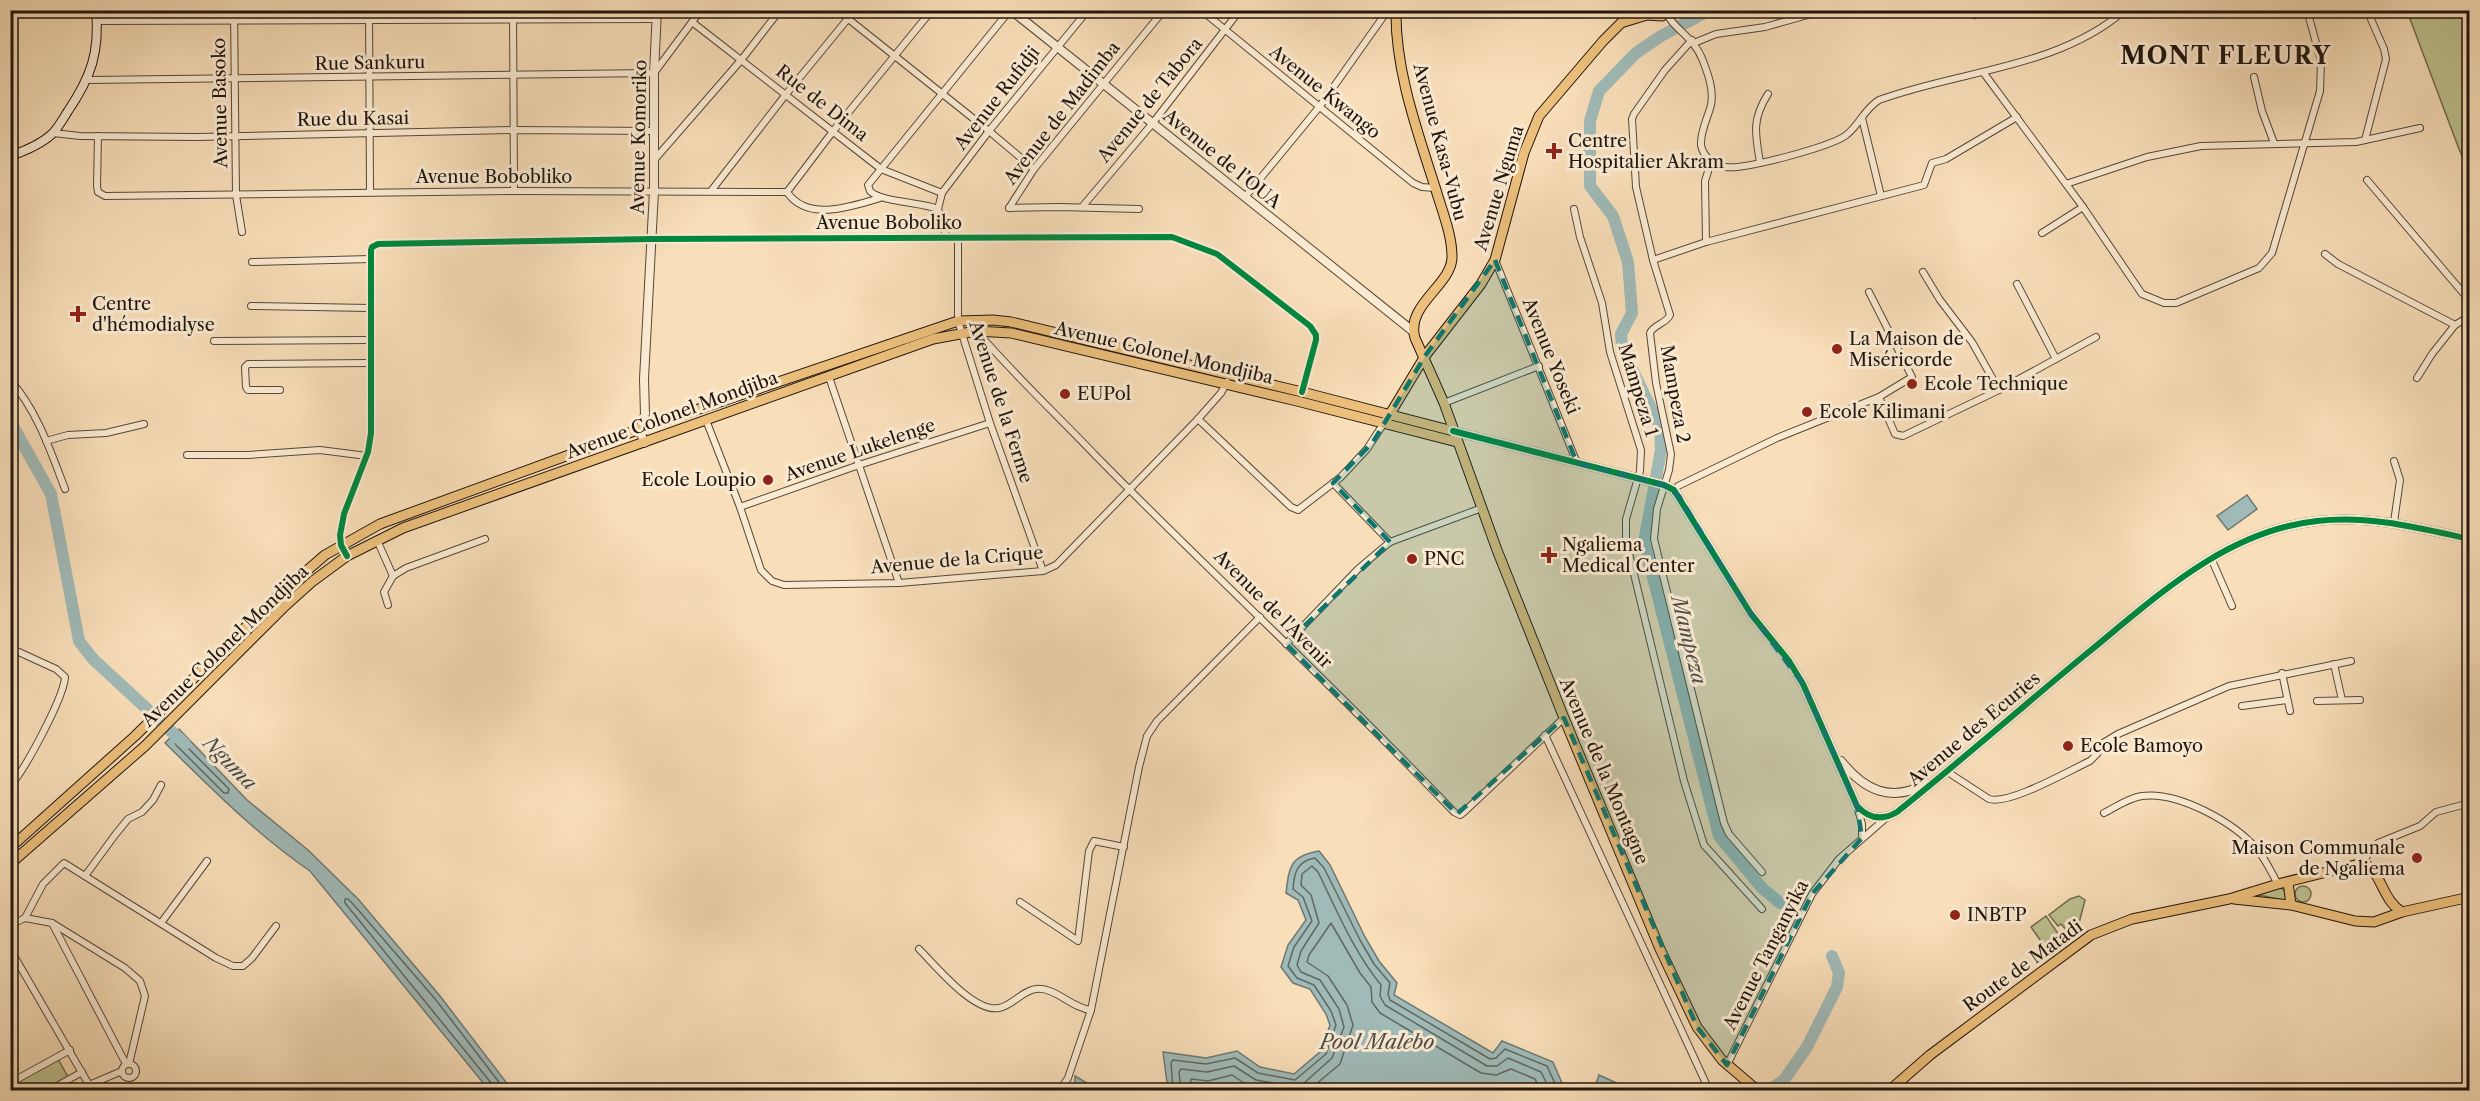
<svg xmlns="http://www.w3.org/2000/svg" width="2480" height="1101" viewBox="0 0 2480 1101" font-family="'Libre Caslon Text',serif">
<rect width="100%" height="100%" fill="#f8deb9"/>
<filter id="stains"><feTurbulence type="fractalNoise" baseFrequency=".00333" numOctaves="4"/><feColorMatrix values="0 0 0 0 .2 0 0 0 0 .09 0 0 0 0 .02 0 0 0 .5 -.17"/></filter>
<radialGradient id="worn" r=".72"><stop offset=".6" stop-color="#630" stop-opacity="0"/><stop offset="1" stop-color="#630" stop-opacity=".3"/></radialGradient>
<!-- green -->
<g fill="#bdc18f" stroke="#6e6b4e" stroke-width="1.5">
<path d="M 2407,11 L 2469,11 L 2469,171 L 2459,149 Z"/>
<circle cx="2303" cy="894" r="8"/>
<path d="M 2280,887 L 2285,891 L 2286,901 L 2255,894 Z"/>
<path d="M 2079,896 L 2085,900 L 2078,927 L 2047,950 L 2031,927 L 2046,916 L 2061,938 L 2068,932 L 2061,924 L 2058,926 L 2049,915 L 2070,899 Z"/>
<path d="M 58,1059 L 68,1077 L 43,1090 L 11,1090 L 10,1086 Z"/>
</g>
<!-- water -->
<g fill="#a0bab8" stroke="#6d7874" stroke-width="1.5">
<path d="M 2247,495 L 2257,509 L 2228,530 L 2217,516 Z"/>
<path d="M 179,729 L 247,800 L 308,850 L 358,899 L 440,996 L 512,1090 L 489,1090 L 310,871 C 256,834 211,788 165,743 Z"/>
<path d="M 1319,851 L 1330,865 L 1365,937 L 1379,961 L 1397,983 L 1394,995 L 1493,1053 L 1502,1041 L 1553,1062 L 1565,1090 L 1168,1090 L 1163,1052 L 1206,1058 L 1237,1051 L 1260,1067 L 1294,1074 L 1321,1051 L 1330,1025 L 1326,1014 L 1310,989 L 1293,983 L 1281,967 L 1288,945 L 1306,920 L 1298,900 L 1286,893 C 1289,867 1290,856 1319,851 Z"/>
<path d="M 1599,1075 L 1632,1090 L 1594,1090 Z"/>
<path d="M 1075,1076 L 1097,1089 L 1098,1090 L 1075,1090 Z"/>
</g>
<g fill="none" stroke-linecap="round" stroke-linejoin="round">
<!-- shore -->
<g stroke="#606862" stroke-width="1.5">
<path d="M 179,739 L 229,789 L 228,793 L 224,793 L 176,745 L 175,741 Z"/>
<path d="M 493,1090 L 492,1084 L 345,903 L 345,899 L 348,899 L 353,904 L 436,1000 L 505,1090"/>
<path d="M 1173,1090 L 1171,1063 L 1173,1060 L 1206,1064 L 1235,1058 L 1258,1073 L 1295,1080 L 1326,1054 L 1336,1025 L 1331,1011 L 1314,985 L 1297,978 L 1288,966 L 1294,947 L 1312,921 L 1303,897 L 1293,889 C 1294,873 1297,861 1315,858 L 1324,868 L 1360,940 L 1374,964 L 1390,983 L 1388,994 L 1390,1000 L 1490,1059 L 1496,1058 L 1505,1049 L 1547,1066 L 1558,1090"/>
<path d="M 1181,1090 L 1179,1072 L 1181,1069 L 1207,1072 L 1234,1066 L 1256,1080 L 1295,1087 L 1303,1084 L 1332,1058 L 1344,1027 L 1339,1009 L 1320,980 L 1301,972 L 1297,965 L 1301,951 L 1319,923 L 1311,895 L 1301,885 L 1302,874 L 1312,866 L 1318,872 C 1337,911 1354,952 1381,985 L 1380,996 L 1385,1005 L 1487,1066 L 1497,1066 L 1508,1058 L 1541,1072 L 1550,1090"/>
<path d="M 1190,1090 L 1191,1079 L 1208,1081 L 1232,1075 L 1250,1087 L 1262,1090"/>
<path d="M 1309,1090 L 1340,1064 L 1353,1025 L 1347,1005 L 1328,976 L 1307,962 L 1309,955 L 1331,923 L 1360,973 L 1371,987 L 1372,1002 L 1380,1013 L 1481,1073 L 1496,1075 L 1511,1069 L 1535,1079 L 1540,1090"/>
</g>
<!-- river -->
<g stroke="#a0bab8" stroke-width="12">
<path d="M 1710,10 L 1661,36 L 1636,53 L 1599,91 L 1590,121 L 1590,186 L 1613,216 L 1628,262 L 1632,313 L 1621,334 L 1622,348 L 1660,427 L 1661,450 L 1644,542 L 1719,836 L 1762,888 L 1780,903"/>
<path d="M 10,421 L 51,494 L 79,641 L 93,659 L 185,744"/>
<path d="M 1771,1089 L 1784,1080 L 1807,1047 L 1837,987 L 1839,973 L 1832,956"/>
</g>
<defs>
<g id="minor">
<path d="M 234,10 L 236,195 L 242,232"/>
<path d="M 369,10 L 370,192"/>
<path d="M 513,10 L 514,191"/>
<path d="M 837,10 L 989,131 L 1034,169"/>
<path d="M 1201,10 L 1413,183 L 1422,187 L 1435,188"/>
<path d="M 1665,10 C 1672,29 1694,36 1703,61 C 1708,74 1714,90 1711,105 C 1708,117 1700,132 1701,145 C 1703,157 1715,166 1726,167 C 1745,170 1828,147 1845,136 C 1859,126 1864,109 1879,100 C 1960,70 2057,69 2125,10"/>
<path d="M 1975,15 L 1987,10"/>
<path d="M 97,21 L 657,19"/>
<path d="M 692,22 L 881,169 L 942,193"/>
<path d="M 1692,40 L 1665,70 L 1634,114 L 1632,119 L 1636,187 L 1653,260 L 1670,315 C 1666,324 1654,324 1650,333 L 1656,383 L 1671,454 L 1669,470 L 1657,509 L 1654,539 L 1724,823 L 1729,834 L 1762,872"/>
<path d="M 1694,43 L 1716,34 L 1765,27 L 1825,10"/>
<path d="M 1983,72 L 2083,207 L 2142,294 L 2164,303 L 2176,303 L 2259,268 L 2272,253 L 2320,91 L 2321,61 L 2307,10"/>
<path d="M 2254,77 L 2262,111 L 2274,143"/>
<path d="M 87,80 L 654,73 L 701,10"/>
<path d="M 1862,118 L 1881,196"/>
<path d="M 53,133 L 80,136 L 197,137 L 514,130 L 654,131"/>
<path d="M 98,136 L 97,186 L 98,192 L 105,196 L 514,191 L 787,192 C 807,222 851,207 880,198"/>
<path d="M 2365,140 L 2386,59 L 2384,49 L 2367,10"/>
<path d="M 655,159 L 742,59 L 780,10"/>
<path d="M 1760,162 C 1755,133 1752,119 1768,94"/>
<path d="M 2367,180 L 2470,301"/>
<path d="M 2066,184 L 2147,157 L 2201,146 L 2356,142 L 2420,128"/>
<path d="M 711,191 L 787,93 L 855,10"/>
<path d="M 787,192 L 834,130 L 932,10"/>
<path d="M 1245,197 L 1320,106 L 1388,10"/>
<path d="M 1082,207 L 1152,124 L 1240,10"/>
<path d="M 1009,208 L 1034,169 L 1164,10"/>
<path d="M 1009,208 L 1059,207 L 1139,209"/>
<path d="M 938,209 L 942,193 L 989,131 L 1088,10"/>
<path d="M 1574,209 L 1580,237 L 1602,303 L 1610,352 L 1641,450 L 1640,471 L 1626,519 L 1626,541 L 1684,781 L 1704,845 L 1762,909"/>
<path d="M 2042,233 L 2083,207"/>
<path d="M 947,238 L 938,209 C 920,202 880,202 870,191 L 868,185 L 1010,10"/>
<path d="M 958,238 L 958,321 L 990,423 L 1043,571"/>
<path d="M 1706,242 L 1705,181 L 1711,162"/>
<path d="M 2325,254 L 2338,264 L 2455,325 L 2470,316"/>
<path d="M 1495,260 L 1577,463"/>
<path d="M 1653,260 L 1706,242 L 1924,185 L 1932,163 L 1946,159 L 2017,117"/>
<path d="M 252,262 L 371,259"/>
<path d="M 1923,272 L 1940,300 L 1972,342 L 1999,390"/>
<path d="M 2017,284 L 2056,359"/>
<path d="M 1869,292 L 1912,377 L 1879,397"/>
<path d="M 251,306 L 370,308"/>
<path d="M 968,321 C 1007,368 1053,411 1096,456 C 1214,576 1338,690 1454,812 L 1460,815 L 1464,812 L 1564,718"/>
<path d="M 214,341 L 369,340"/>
<path d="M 829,377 L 899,583"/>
<path d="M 2417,378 L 2432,354 L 2455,325"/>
<path d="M 10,380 C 37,410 51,452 65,489"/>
<path d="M 280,390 L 248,390 L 246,387 L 245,367 L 248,364 L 370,363"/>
<path d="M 1444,403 L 1539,366"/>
<path d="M 1198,419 L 1291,507 L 1298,510 L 1341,477 L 1367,449 L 1384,423"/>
<path d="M 706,420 L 740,507 L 761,570 L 772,581 L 784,585 L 899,583 L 1043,571 L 1056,565 L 1198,419 L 1221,393 L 1227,382"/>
<path d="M 46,441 L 68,435 L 106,433 L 144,424"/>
<path d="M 187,455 L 248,455 L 320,450 L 367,456"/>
<path d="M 1333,483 L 1390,542"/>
<path d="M 1674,490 L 1678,486 L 1777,438 L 1879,397 L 1895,434 L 1903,436 L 1999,390 L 2096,337"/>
<path d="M 740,507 L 859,465 L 990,423"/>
<path d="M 2394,522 L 2400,480 L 2394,461"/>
<path d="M 377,540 L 393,576"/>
<path d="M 347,556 L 341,545 L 340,535 L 344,514 L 368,452 L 371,433 L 371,250 L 372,247 L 378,244 L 651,239 L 1172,237 L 1217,254 L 1310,326 L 1316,335 L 1316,340 L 1302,392"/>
<path d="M 2211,558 L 2232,606"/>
<path d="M 388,605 L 384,592 L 393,576 L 406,568 L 485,539"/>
<path d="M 1286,644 L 1358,569 L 1390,542 L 1482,508"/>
<path d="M 10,648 L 56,669 L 65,677 C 64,697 25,770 10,786"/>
<path d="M 2334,664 L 2342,700"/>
<path d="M 2282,673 L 2290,711"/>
<path d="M 2317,701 L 2360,700"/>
<path d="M 2242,706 L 2287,700"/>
<path d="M 1545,735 L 1709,1090"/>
<path d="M 1946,771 L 1989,799 C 2010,805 2068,771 2090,761 L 2097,754 L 2103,743 L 2118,734 L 2229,686 L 2351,661"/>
<path d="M 1857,806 L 1862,824 L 1862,838"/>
<path d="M 2104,813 C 2116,807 2128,798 2142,796 C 2178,791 2233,822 2256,848 C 2265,858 2271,872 2278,884"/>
<path d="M 2363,863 L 2370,850 L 2378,843 L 2420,826 L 2436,812 L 2470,803"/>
<path d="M 85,876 L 115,835 L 128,819 L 142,812 L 153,800 L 161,785"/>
<path d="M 1020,902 L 1078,941 L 1089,851 L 1094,841 L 1124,847"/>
<path d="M 25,918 L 43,884 L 64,863 L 216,958 L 233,966 L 243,966 L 252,958 L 276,926"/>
<path d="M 52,923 L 126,1064"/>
<path d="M 161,923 L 207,861"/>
<path d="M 10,925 L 25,918 L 52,923 L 125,968 L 140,981 L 145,996 L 129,1064"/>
<path d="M 10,949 L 92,1090"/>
<path d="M 919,949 C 936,966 974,1013 999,1008 C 1012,1006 1023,990 1036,989 C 1056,987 1071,1008 1091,1010"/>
<circle cx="129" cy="1071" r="7"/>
<path d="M 1727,1065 L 1812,894 L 1839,859 L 1886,818"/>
<path d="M 10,1083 L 70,1050"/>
<path d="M 89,1085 L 122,1071"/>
<path d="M 50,1090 L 82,1072"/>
<path d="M 1060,1090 L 1068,1078 L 1091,1010 L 1139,767 L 1147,736 L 1157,721 L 1260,617"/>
</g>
<g id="tertiary">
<path d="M 1011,10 L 1414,332"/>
<path d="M 1453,431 L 1664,485 L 1674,490 L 1751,614 L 1789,661 L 1803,684 L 1857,806 C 1869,819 1882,821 1897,812 C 1961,761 2022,707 2085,655 C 2154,599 2224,531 2317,521 C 2370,515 2419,528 2470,539"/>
<path d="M 644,443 L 640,429 L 645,414 L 644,379 L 654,191 L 654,73 L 657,10"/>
<path d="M 1841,761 C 1864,790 1890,803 1926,784"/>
</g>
<path id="secondary" d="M 10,156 C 25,151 40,145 52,134 C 58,128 63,119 68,111 C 91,77 100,52 96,10"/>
<g id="primary">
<path d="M 1396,10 C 1395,71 1418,133 1436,190 C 1442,211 1452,234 1452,257 C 1452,285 1405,305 1415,338 L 1444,403 L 1497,550 L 1564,718 L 1660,949 L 1697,1027 L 1722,1060 L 1757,1090"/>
<path d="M 1624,22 L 1647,15 L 1662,16"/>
<path d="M 1387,419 L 1425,356 L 1481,284 L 1495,260 L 1524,153 L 1539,116 L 1603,41 L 1634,10"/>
<path d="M 10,848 L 135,736 L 273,600 L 325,555 L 380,524 L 640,429 L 958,321 L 993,320 L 1011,322 L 1302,392 L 1453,431"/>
<path d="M 10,864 L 145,746 L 283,608 L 313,581 L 347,556 L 403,528 L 933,339 L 976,331 L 1011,333 L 1297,401 L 1457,442"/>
<path d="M 2288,882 L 2291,905"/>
<path d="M 2234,899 L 2291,905 L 2355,921 L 2374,922 L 2402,912 L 2470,897"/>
<path d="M 1890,1090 L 1930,1055 L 2091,935 L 2132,919 L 2229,899 L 2278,884 L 2363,863 C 2382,871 2381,899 2402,912"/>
</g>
</defs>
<!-- minor casing -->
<use href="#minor" stroke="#564738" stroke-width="8"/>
<!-- tertiary casing -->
<use href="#tertiary" stroke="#564738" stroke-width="10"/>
<!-- secondary casing -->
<use href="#secondary" stroke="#20150d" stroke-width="10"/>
<!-- primary casing -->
<use href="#primary" stroke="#20150d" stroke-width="11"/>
<!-- minor -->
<use href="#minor" stroke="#faead2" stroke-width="6"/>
<!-- tertiary -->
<use href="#tertiary" stroke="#faead2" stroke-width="8"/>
<!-- secondary -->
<use href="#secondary" stroke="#faead2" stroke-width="8"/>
<!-- primary -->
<use href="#primary" stroke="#ecbf7c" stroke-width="9"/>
<defs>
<g id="cycleway">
<path d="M 1453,431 L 1664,485 L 1674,490 L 1751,614 L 1789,661 L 1803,684 L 1857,806 C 1869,819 1882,821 1897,812 C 1961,761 2022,707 2085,655 C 2154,599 2224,531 2317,521 C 2370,515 2419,528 2470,539"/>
<path d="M 347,556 L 341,545 L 340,535 L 344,514 L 368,452 L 371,433 L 371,250 L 372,247 L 378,244 L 651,239 L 1172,237 L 1217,254 L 1310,326 L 1316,335 L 1316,340 L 1302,392"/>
</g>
</defs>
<!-- cycleway casing -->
<use href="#cycleway" stroke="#faead2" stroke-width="10"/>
<!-- cycleway -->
<use href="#cycleway" stroke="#00873e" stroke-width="6"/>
</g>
<!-- marked area -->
<path fill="#0f766e" fill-opacity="0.2" stroke="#0f766e" stroke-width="4.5" stroke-dasharray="12 8" stroke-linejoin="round" d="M 1495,260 L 1577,463 L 1664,485 L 1679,496 L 1751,614 L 1803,684 L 1857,806 L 1862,838 L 1812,894 L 1727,1065 L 1697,1027 L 1564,718 L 1457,814 L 1286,644 L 1390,542 L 1333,483 L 1373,442 L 1425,356 Z"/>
<!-- markers -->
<g fill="#8f2418" stroke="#faead2" stroke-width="2">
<path d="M1551 142h6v6h6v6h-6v6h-6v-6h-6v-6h6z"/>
<path d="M75 305h6v6h6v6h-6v6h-6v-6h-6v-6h6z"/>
<circle cx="1837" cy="349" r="6"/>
<circle cx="1912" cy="384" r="6"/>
<circle cx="1065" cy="394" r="6"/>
<circle cx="1807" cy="412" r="6"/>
<circle cx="768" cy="480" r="6"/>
<path d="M1546 546h6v6h6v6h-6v6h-6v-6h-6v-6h6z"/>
<circle cx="1412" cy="559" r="6"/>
<circle cx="2068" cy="746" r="6"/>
<circle cx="2417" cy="858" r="6"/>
<circle cx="1955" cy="915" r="6"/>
</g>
<g text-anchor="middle" stroke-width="6" stroke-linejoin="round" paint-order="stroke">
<!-- street labels -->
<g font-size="18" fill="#20150d" stroke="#faead2">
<text transform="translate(370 63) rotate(-1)" y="6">Rue Sankuru</text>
<text transform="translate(1325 92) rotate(39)" y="6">Avenue Kwango</text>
<text transform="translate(997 98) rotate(-52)" y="6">Avenue Rufidji</text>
<text transform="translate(1150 100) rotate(-51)" y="6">Avenue de Tabora</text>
<text transform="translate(220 103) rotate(-91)" y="6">Avenue Basoko</text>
<text transform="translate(822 103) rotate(38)" y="6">Rue de Dima</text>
<text transform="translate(1062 113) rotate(-52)" y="6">Avenue de Madimba</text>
<text transform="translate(353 119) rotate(-1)" y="6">Rue du Kasai</text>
<text transform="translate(639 137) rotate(-89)" y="6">Avenue Komoriko</text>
<text transform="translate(1440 142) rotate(75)" y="6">Avenue Kasa-Vubu</text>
<text transform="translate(1222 159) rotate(39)" y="6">Avenue de l’OUA</text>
<text x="494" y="183">Avenue Bobobliko</text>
<text transform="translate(1499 188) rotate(-73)" y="6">Avenue Nguma</text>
<text x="889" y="229">Avenue Boboliko</text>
<text transform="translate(1164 353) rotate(13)" y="6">Avenue Colonel Mondjiba</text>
<text transform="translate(1551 356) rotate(68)" y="6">Avenue Yoseki</text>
<text transform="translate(1638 390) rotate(73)" y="6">Mampeza 1</text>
<text transform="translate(1675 394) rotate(80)" y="6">Mampeza 2</text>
<text transform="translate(1001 402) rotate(72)" y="6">Avenue de la Ferme</text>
<text transform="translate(672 415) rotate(-20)" y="6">Avenue Colonel Mondjiba</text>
<text transform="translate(860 450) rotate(-19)" y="6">Avenue Lukelenge</text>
<text transform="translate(957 560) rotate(-5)" y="6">Avenue de la Crique</text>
<text transform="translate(1273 609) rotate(45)" y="6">Avenue de l'Avenir</text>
<text transform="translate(225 646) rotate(-44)" y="6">Avenue Colonel Mondjiba</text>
<text transform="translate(1974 729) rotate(-40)" y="6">Avenue des Ecuries</text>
<text transform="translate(1604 771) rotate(67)" y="6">Avenue de la Montagne</text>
<text transform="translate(1766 955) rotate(-63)" y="6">Avenue Tanganyika</text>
<text transform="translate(2023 966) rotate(-36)" y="6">Route de Matadi</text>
</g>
<!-- poi labels -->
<g font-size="18" fill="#20150d" stroke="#faead2" text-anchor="start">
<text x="1568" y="147">Centre<tspan x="1568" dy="21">Hospitalier Akram</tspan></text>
<text x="92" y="310">Centre<tspan x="92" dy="21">d'hémodialyse</tspan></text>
<text x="1849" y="345">La Maison de<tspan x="1849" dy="21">Miséricorde</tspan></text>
<text x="1924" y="390">Ecole Technique</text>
<text x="1077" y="400">EUPol</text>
<text x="1819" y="418">Ecole Kilimani</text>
<text x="756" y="486" text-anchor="end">Ecole Loupio</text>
<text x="1562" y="551">Ngaliema<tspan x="1562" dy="21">Medical Center</tspan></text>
<text x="1424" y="565">PNC</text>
<text x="2080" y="752">Ecole Bamoyo</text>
<text x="2405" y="854" text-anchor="end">Maison Communale<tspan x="2405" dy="21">de Ngaliema</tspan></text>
<text x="1967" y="921">INBTP</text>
</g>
<!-- water labels -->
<g font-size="20" font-style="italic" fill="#4d4f49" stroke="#faead2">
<text transform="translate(1689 640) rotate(76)" y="7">Mampeza</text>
<text transform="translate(230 763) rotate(45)" y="7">Nguma</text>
<text x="1377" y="1049">Pool Malebo</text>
</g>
<!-- district labels -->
<g font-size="24" font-weight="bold" letter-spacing="1.5" fill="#20150d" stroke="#faead2">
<text x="2226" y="64">MONT FLEURY</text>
</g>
</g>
<!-- margin -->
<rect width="2480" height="1101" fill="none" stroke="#f8deb9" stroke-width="36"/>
<rect x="12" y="12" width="2456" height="1077" fill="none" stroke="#20150d" stroke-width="3"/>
<rect x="18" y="18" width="2444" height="1065" fill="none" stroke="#20150d" stroke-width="1.5"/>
<rect width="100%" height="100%" filter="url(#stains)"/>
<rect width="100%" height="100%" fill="url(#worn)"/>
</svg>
